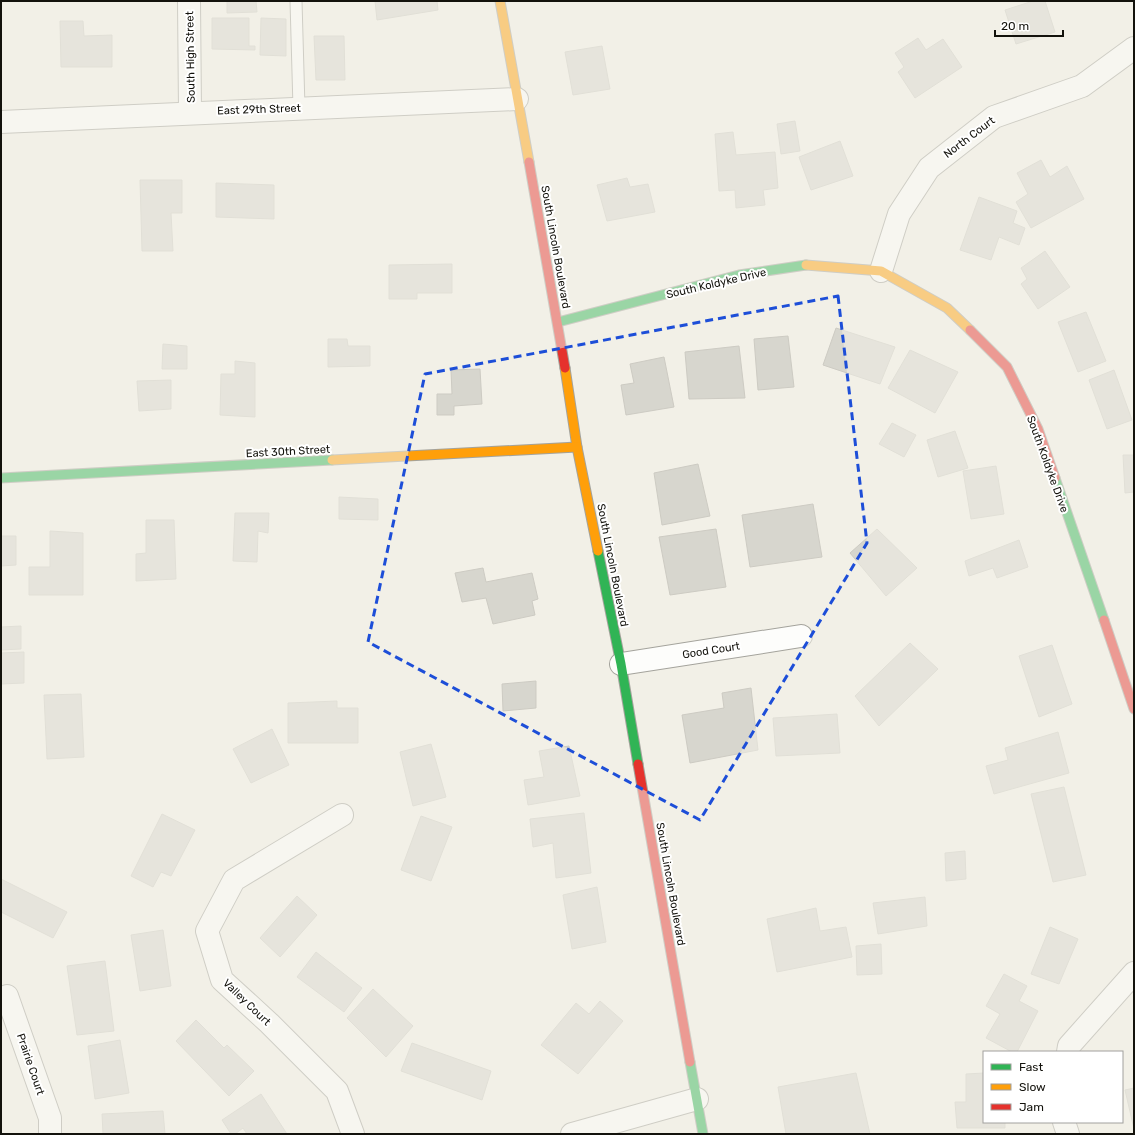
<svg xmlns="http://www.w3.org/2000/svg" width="1135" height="1135" viewBox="0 0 1135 1135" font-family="Rubik,sans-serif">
<rect width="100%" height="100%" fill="#f2f0e7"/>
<!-- building -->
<g fill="#d7d6ce" stroke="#cdcbc3">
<path d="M 227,1 L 256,1 L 257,12 L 227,13 Z"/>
<path d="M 375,1 L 437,1 L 438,10 L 377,20 Z"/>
<path d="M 1033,1 L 1045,1 L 1055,32 L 1016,44 L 1005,10 Z"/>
<path d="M 212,18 L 249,18 L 249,46 L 255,46 L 255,50 L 212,49 Z"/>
<path d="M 261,18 L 286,19 L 286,56 L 260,55 Z"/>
<path d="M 60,21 L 83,21 L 84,36 L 112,35 L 112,67 L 61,67 Z"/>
<path d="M 314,36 L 344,36 L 345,80 L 316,80 Z"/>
<path d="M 918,38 L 926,50 L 943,39 L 962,67 L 915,98 L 898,72 L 904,67 L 895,53 Z"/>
<path d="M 602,46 L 610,89 L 573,95 L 565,52 Z"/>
<path d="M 795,121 L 800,151 L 781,154 L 777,124 Z"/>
<path d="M 733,132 L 736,155 L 775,152 L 778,188 L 763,190 L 765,205 L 736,208 L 735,190 L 719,191 L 715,134 Z"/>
<path d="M 840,141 L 853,176 L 811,190 L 799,157 Z"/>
<path d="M 1041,160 L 1050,177 L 1067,166 L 1084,199 L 1031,228 L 1016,202 L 1028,194 L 1017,173 Z"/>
<path d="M 627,178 L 630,187 L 648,184 L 655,212 L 607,221 L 597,185 Z"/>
<path d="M 140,180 L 182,180 L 182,213 L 171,213 L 173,251 L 142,251 Z"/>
<path d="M 216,183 L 274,185 L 274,219 L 216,217 Z"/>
<path d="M 979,197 L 1017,211 L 1013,223 L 1025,228 L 1019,245 L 999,237 L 991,260 L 960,250 Z"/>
<path d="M 1045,251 L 1070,287 L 1038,309 L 1021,284 L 1027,279 L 1021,268 Z"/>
<path d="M 452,264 L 452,293 L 417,293 L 417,299 L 389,299 L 389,265 Z"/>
<path d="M 1086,312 L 1106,361 L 1078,372 L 1058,322 Z"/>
<path d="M 836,328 L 895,347 L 880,384 L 823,365 Z"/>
<path d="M 788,336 L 794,387 L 758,390 L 754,339 Z"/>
<path d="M 328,339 L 347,339 L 348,346 L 370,346 L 370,366 L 328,367 Z"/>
<path d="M 163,344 L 187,346 L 187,369 L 162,369 Z"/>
<path d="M 739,346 L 745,398 L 689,399 L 685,352 Z"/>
<path d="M 910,350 L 958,372 L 935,413 L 888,388 Z"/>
<path d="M 664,357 L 674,407 L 626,415 L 621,385 L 634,383 L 630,364 Z"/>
<path d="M 235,361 L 255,363 L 255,417 L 220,415 L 221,374 L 235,374 Z"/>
<path d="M 480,369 L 482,404 L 454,406 L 454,415 L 437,415 L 437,394 L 452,394 L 451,370 Z"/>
<path d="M 1114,370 L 1132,420 L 1107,429 L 1089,380 Z"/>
<path d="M 171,380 L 171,409 L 139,411 L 137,381 Z"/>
<path d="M 892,423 L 916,435 L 904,457 L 879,444 Z"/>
<path d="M 955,431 L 968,468 L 938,477 L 927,440 Z"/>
<path d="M 1123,455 L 1134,455 L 1134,492 L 1125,493 Z"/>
<path d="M 698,464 L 710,516 L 662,525 L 654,473 Z"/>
<path d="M 996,466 L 1004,514 L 971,519 L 963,471 Z"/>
<path d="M 339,497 L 378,499 L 378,520 L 339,519 Z"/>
<path d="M 813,504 L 822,557 L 750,567 L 742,515 Z"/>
<path d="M 235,513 L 269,513 L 268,533 L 258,531 L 257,562 L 233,561 Z"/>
<path d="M 146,520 L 174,520 L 176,579 L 136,581 L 136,554 L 146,553 Z"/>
<path d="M 716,529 L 726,587 L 670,595 L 659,537 Z"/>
<path d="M 877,529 L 917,568 L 886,596 L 850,553 Z"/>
<path d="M 50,531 L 83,533 L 83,595 L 29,595 L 29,567 L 50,567 Z"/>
<path d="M 1,536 L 16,536 L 16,565 L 1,566 Z"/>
<path d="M 1019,540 L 1028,567 L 997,578 L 993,568 L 969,576 L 965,561 Z"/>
<path d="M 483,568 L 486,582 L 532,573 L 538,599 L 532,601 L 535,615 L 493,624 L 486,598 L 462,602 L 455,573 Z"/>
<path d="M 21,626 L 21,649 L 1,650 L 1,627 Z"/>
<path d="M 910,643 L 938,669 L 879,726 L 855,696 Z"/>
<path d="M 1052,645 L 1072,704 L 1039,717 L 1019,656 Z"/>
<path d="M 24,652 L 24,683 L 1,684 L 1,653 Z"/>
<path d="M 536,681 L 536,708 L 503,711 L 502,684 Z"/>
<path d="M 751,688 L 758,750 L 690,763 L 682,715 L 724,708 L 722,693 Z"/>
<path d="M 81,694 L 84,757 L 47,759 L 44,695 Z"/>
<path d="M 337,701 L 337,708 L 358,708 L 358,743 L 288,743 L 288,703 Z"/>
<path d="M 837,714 L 840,753 L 776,756 L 773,718 Z"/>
<path d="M 272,729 L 289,765 L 251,783 L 233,749 Z"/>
<path d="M 1058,732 L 1069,773 L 994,794 L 986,766 L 1008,760 L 1005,748 Z"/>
<path d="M 431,744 L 446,797 L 413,806 L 400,752 Z"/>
<path d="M 569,746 L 580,796 L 528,805 L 524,780 L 544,777 L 539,751 Z"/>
<path d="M 1064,787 L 1086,875 L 1053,882 L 1031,794 Z"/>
<path d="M 584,813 L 591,873 L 556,878 L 553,843 L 533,847 L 530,819 Z"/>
<path d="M 162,814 L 195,830 L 171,876 L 161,872 L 153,887 L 131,876 Z"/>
<path d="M 421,816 L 452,827 L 431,881 L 401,870 Z"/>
<path d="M 965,851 L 966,879 L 946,881 L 945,853 Z"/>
<path d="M 1,879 L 67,912 L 53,938 L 1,912 Z"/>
<path d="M 597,887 L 606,942 L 572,949 L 563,895 Z"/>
<path d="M 297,896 L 317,915 L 280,957 L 260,938 Z"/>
<path d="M 925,897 L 927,926 L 878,934 L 873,903 Z"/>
<path d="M 816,908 L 820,931 L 846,927 L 852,957 L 777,972 L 767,919 Z"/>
<path d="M 1050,927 L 1078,939 L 1059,984 L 1031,974 Z"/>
<path d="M 163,930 L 171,986 L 140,991 L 131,935 Z"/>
<path d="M 881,944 L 882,974 L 857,975 L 856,946 Z"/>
<path d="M 316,952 L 362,988 L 344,1012 L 297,977 Z"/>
<path d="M 105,961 L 114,1031 L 77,1035 L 67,966 Z"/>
<path d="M 1004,974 L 1027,986 L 1019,1001 L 1038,1011 L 1017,1052 L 1012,1052 L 986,1038 L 1000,1014 L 986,1006 Z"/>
<path d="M 373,989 L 413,1026 L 386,1057 L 347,1018 Z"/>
<path d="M 600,1001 L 623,1021 L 578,1074 L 541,1045 L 576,1003 L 589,1014 Z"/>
<path d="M 196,1020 L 224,1048 L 227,1045 L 254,1071 L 229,1096 L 176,1041 Z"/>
<path d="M 120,1040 L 129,1093 L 95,1099 L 88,1046 Z"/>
<path d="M 412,1043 L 491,1071 L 482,1100 L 401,1071 Z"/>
<path d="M 856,1073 L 870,1134 L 786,1134 L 778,1087 Z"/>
<path d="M 984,1073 L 984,1122 L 1005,1122 L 1005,1128 L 957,1128 L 955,1102 L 966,1102 L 966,1074 Z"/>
<path d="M 1134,1088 L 1134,1129 L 1125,1090 Z"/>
<path d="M 261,1094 L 287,1134 L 247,1134 L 243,1128 L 235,1134 L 231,1134 L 222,1120 Z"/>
<path d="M 163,1111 L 165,1134 L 103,1134 L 102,1114 Z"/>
</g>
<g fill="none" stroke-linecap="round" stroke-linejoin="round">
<defs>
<path id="lane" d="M 296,1 L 299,108"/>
<g id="street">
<path d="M 189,1 L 190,112"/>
<path d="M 1,122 L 517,99"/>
<path d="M 881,271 L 899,214 L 929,168 L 994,117 L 1082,86 L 1134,48"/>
<path d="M 621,664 L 801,636"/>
<path d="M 342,815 L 234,880 L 207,931 L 222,980 L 269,1023 L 337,1091 L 353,1134"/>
<path d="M 7,996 L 50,1118 L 50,1134"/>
<path d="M 1068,1052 L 1069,1046 L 1134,973"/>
<path d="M 1064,1122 L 1068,1134"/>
<path d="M 572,1134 L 697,1099"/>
</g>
<g id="fast">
<path d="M 558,322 L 739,275 L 806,265"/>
<path d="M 1,478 L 332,460"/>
<path d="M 1055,478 L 1104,620"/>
<path d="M 598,551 L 621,664 L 638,764"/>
<path d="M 690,1062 L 703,1134"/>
</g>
<g id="slow">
<path d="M 500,1 L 529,162"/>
<path d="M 806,265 L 881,271 L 947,308 L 970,330"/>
<path d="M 565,368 L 577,447 L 598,551"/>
<path d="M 332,460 L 577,447"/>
</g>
<g id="jam">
<path d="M 529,162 L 565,368"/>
<path d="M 970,330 L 1007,367 L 1038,429 L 1055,478"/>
<path d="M 1104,620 L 1134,709"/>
<path d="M 638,764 L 690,1062"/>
</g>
</defs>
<!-- lane casing -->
<use href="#lane" stroke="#a4a39c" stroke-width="13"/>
<!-- street casing -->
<use href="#street" stroke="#a4a39c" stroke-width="24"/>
<!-- fast casing -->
<use href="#fast" stroke="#a4a39c" stroke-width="11"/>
<!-- slow casing -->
<use href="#slow" stroke="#a4a39c" stroke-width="11"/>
<!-- jam casing -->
<use href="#jam" stroke="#a4a39c" stroke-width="11"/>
<!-- lane -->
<use href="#lane" stroke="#fdfdfb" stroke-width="11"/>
<!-- street -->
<use href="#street" stroke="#fdfdfb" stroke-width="22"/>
<!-- fast -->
<use href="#fast" stroke="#30b455" stroke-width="9"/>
<!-- slow -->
<use href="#slow" stroke="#ff9f0a" stroke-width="9"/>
<!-- jam -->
<use href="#jam" stroke="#e5322d" stroke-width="9"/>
</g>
<!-- marked area -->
<path d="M0 0H1135V1135H0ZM 838,296 L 867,543 L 700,820 L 368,642 L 425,374 Z" fill="#f2f0e7" fill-opacity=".55" fill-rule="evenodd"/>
<path fill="none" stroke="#1d4ed8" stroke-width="3" stroke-dasharray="8 5" stroke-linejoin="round" d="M 838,296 L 867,543 L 700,820 L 368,642 L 425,374 Z"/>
<g text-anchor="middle" stroke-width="4" stroke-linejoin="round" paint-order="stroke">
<!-- street labels -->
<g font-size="11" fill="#13120c" stroke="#fff">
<text transform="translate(190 57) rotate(-91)" y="4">South High Street</text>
<text transform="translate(259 109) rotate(-2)" y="4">East 29th Street</text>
<text transform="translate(969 137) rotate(-37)" y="4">North Court</text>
<text transform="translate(556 247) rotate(80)" y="4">South Lincoln Boulevard</text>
<text transform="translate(716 283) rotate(-13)" y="4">South Koldyke Drive</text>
<text transform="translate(288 451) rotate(-3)" y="4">East 30th Street</text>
<text transform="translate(1048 464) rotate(70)" y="4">South Koldyke Drive</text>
<text transform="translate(613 565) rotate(79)" y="4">South Lincoln Boulevard</text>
<text transform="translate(711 650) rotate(-9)" y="4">Good Court</text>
<text transform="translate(671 884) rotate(80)" y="4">South Lincoln Boulevard</text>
<text transform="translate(247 1002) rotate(44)" y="4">Valley Court</text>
<text transform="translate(31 1064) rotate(71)" y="4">Prairie Court</text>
</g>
</g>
<!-- border -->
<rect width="1135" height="1135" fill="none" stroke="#13120c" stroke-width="4"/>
<!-- legend -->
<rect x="983" y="1051" width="140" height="72" fill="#ffffff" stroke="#a1a09e"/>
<rect x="991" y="1064" width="20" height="6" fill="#30b455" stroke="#a1a09e"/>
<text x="1019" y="1071" font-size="12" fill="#13120c">Fast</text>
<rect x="991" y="1084" width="20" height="6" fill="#ff9f0a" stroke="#a1a09e"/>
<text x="1019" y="1091" font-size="12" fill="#13120c">Slow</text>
<rect x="991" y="1104" width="20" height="6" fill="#e5322d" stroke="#a1a09e"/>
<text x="1019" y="1111" font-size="12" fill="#13120c">Jam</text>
<!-- scale -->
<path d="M995 30v6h68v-6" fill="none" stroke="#13120c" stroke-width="2"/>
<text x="1001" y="30" font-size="12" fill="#13120c" stroke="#ffffff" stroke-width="3" paint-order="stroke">20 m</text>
</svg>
